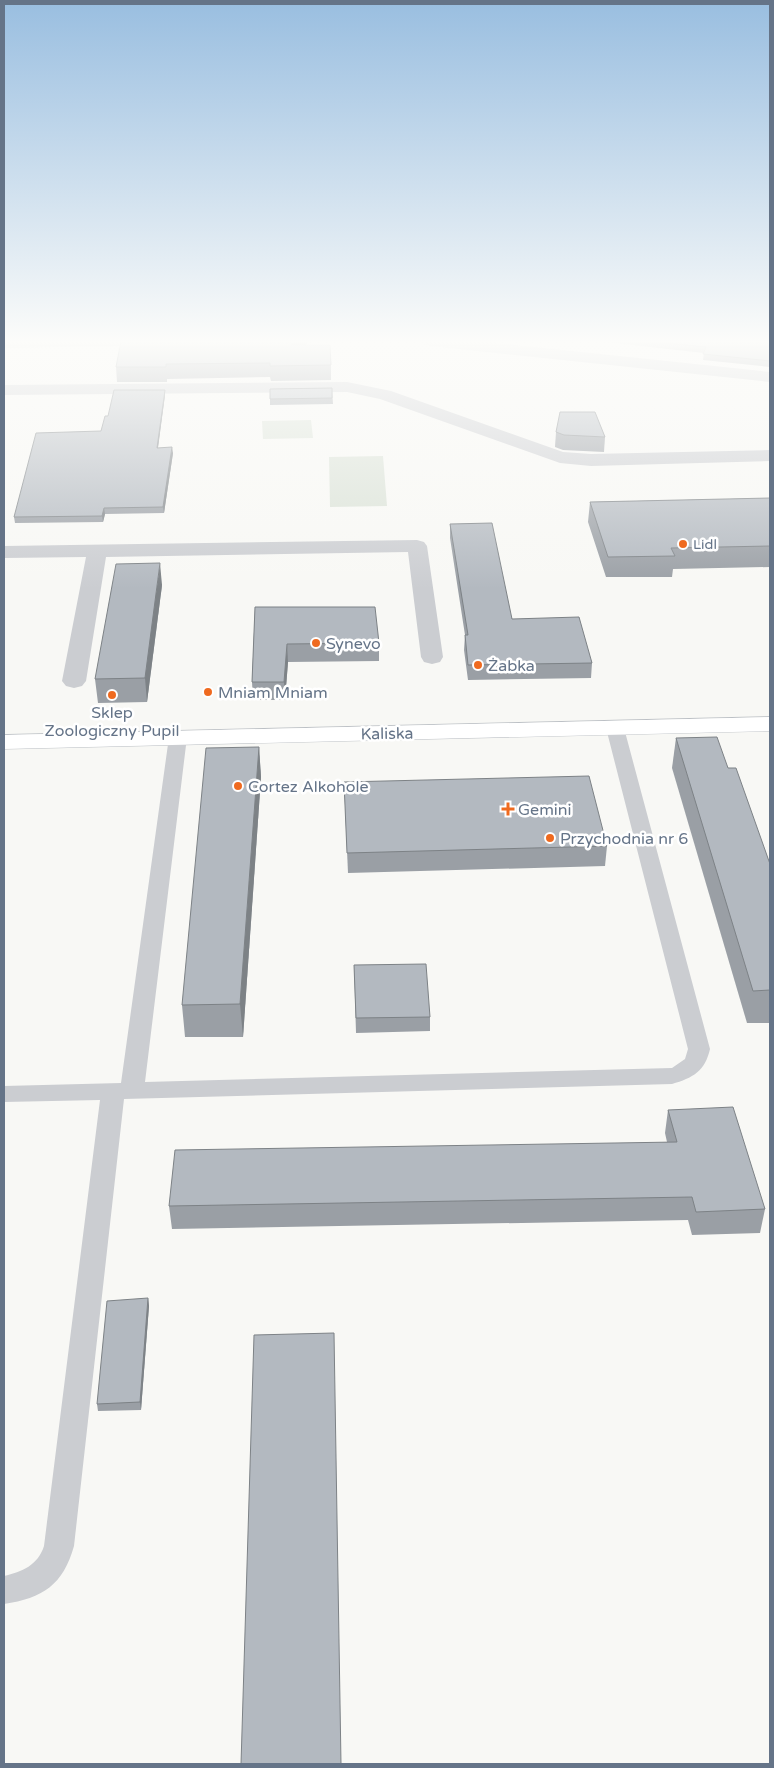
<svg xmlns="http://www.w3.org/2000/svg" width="774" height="1768" viewBox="0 0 774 1768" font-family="'Varela Round',sans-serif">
<rect width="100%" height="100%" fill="#f8f8f5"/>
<!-- green -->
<g fill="#d9e1d6">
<path d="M 311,420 L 313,438 L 263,439 L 262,421 Z"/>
<path d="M 383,456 L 387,506 L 330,507 L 329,457 Z"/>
</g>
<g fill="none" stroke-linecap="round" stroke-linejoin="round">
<defs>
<path id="secondary" d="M 770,717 L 770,731 L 4,749 L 4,735 Z"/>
</defs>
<!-- secondary casing -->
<use href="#secondary" stroke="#bcc0c5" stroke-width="1"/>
<!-- lane -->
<path fill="#cbcdd1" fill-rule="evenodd" d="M 615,723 L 621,724 L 624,728 L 710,1049 C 705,1071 693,1078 672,1084 L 124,1099 L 74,1546 C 63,1585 43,1598 4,1604 L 4,1576 C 22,1572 38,1565 44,1546 L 100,1100 L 4,1102 L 4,1086 L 121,1083 L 169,737 L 172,733 L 178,732 L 184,733 L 187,737 L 145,1082 L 672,1068 L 685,1059 L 688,1049 L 606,728 L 609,724 Z"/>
<!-- street -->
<g fill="#cbcdd1" fill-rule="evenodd">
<path d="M 4,341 L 130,341 L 128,344 L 122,346 L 4,348 Z"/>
<path d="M 422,341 L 478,341 L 770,372 L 770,382 L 430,346 L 424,344 Z"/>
<path d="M 347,382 L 391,391 L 563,452 L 591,454 L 770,450 L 770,461 L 591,466 L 560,463 L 380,399 L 347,392 L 4,395 L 4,385 Z"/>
<path d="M 417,540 L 424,542 L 427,546 L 443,657 L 440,662 L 432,664 L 424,662 L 421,657 L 408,552 L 106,557 L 86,681 L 82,686 L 74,688 L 66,686 L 62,681 L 86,557 L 4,558 L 4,546 Z"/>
</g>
<!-- secondary -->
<use href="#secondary" fill="#fff" fill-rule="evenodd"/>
</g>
<!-- wall -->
<g fill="#9a9fa5">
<path d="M 596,341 L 770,341 L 770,367 L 703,360 L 704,353 Z"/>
<path d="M 305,345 L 331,365 L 331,380 L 271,381 L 270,377 L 167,379 L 167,382 L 117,382 L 116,367 Z"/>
<path d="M 332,388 L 333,404 L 270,405 L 270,389 Z"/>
<path d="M 165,395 L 158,448 L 173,453 L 164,513 L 105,514 L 103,522 L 15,523 L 14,517 L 101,431 Z"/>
<path d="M 556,432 L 605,437 L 604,452 L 563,450 L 555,447 Z"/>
<path d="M 770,498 L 770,567 L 673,569 L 672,577 L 606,577 L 588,522 L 590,502 Z"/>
<path d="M 450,524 L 512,619 L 592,663 L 591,678 L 468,680 L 464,650 L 465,635 L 450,538 Z"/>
<path d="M 162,585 L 147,702 L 98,703 L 95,679 Z"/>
<path d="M 255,607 L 379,643 L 379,661 L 288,662 L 285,700 L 253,700 L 252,682 Z"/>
<path d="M 676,738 L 728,768 L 770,864 L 770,1023 L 747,1023 L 672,768 Z"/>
<path d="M 259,747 L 261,777 L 243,1037 L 185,1037 L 182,1005 Z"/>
<path d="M 344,782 L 607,846 L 605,866 L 348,873 Z"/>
<path d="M 354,965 L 430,1017 L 430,1031 L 356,1033 Z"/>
<path d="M 668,1110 L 765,1209 L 760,1233 L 692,1235 L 688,1220 L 172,1229 L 169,1206 L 667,1142 L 665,1133 Z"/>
<path d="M 148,1298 L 149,1306 L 141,1410 L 98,1411 L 97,1404 Z"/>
</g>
<!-- shaded-wall -->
<g fill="#7d8286">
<path d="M 295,341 L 309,341 L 291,360 L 291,345 Z"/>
<path d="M 165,390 L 165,395 L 157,454 L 157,448 Z"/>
<path d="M 172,447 L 173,453 L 164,513 L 163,507 Z"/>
<path d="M 104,508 L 105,514 L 103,522 L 102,516 Z"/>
<path d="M 160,563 L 162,585 L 147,702 L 145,678 Z"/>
<path d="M 287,644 L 288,662 L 285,700 L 284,682 Z"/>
<path d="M 259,747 L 261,777 L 243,1037 L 240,1004 Z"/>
<path d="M 148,1298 L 149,1306 L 141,1410 L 140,1402 Z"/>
</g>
<!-- building -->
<g fill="#b3b9c0" stroke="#7d8286">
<path d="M 121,341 L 295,341 L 291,345 L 330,345 L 331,365 L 270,366 L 270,363 L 166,364 L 166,367 L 116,367 Z"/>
<path d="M 647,341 L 770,341 L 770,361 L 703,354 L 706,347 Z"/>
<path d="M 332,388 L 332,398 L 270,399 L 270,389 Z"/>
<path d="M 114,390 L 165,390 L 157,448 L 172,447 L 163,507 L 104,508 L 102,516 L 14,517 L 36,433 L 101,431 L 105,416 L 108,416 Z"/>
<path d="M 560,412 L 595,412 L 605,437 L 564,435 L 556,432 Z"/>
<path d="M 770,498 L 770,546 L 671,548 L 675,556 L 608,557 L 590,502 Z"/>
<path d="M 492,523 L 512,619 L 579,617 L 592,663 L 468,665 L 465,635 L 468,635 L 450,524 Z"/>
<path d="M 160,563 L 145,678 L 95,679 L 116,564 Z"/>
<path d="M 255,607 L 375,607 L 379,643 L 287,644 L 284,682 L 252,682 Z"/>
<path d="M 717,737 L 728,768 L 736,768 L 770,864 L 770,990 L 753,991 L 676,738 Z"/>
<path d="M 259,747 L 240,1004 L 182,1005 L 206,748 Z"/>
<path d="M 589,776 L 607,846 L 347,853 L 344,782 Z"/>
<path d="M 426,964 L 430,1017 L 356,1018 L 354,965 Z"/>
<path d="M 733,1107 L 765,1209 L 696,1212 L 692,1197 L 169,1206 L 175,1150 L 677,1142 L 668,1110 Z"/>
<path d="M 148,1298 L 140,1402 L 97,1404 L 107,1301 Z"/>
<path d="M 334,1333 L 341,1764 L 241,1764 L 254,1335 Z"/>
</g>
<!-- sky -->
<linearGradient id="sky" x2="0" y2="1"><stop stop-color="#99bee0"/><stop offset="0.58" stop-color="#fcfcfa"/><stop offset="1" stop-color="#fcfcfa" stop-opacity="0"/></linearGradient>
<rect width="774" height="589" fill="url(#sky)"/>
<!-- markers -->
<g fill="#ef6a1f" stroke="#fff" stroke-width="2">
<circle cx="683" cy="544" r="5"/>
<circle cx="316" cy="643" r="5"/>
<circle cx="478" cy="665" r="5"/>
<circle cx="208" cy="692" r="5"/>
<circle cx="112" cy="695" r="5"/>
<circle cx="238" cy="786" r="5"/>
<path d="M505.5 801.5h5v5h5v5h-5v5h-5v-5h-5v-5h5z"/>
<circle cx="550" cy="838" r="5"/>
</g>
<g text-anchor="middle" stroke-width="5" stroke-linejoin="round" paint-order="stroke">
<!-- far-poi labels -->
<g font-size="14" fill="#657488" stroke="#fff" text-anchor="start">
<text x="693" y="549">Lidl</text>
</g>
<!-- poi labels -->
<g font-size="16" fill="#657488" stroke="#fff" text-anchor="start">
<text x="326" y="649">Synevo</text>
<text x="488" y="671">Żabka</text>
<text x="218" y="698">Mniam Mniam</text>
<text x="112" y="718" text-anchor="middle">Sklep<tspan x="112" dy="18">Zoologiczny Pupil</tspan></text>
<text x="248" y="792">Cortez Alkohole</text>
<text x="518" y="815">Gemini</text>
<text x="560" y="844">Przychodnia nr 6</text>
</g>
<!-- street labels -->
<g font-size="16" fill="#657488" stroke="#fff">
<text transform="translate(387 733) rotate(-1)" y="6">Kaliska</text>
</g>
</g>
<!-- border -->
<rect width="774" height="1768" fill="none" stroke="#657488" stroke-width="10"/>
</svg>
